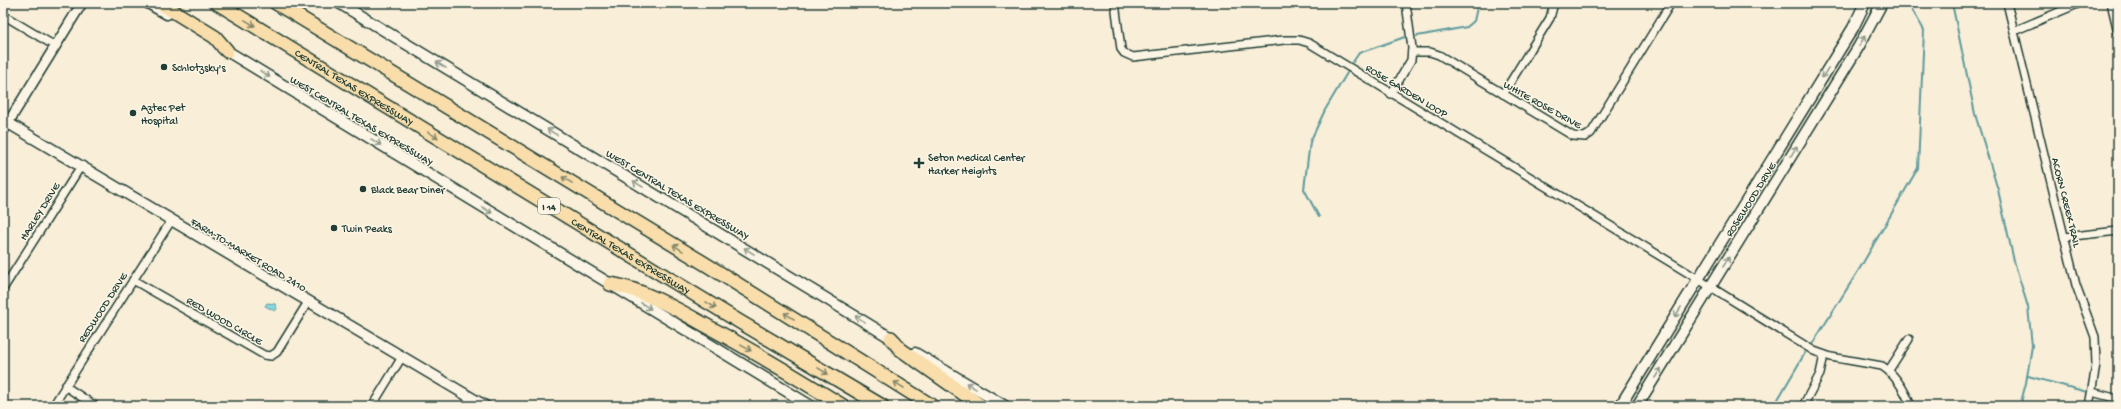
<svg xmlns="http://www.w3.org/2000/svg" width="2121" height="409" viewBox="0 0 2121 409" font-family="'Gochi Hand',sans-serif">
<rect width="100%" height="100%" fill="#f9eed8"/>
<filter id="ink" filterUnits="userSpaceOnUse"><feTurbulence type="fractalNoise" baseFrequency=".025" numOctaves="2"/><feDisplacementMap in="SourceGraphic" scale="8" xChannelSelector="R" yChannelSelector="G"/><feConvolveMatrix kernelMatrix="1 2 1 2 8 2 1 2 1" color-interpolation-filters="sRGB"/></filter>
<g filter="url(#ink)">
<!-- water -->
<path fill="#88d8e3" stroke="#5e9a9d" d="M 267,303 L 275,304 L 277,309 L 275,311 L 265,306 Z"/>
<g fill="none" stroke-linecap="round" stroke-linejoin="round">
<!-- stream -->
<g stroke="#5e9a9d" stroke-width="2">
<path d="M 1952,3 L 1975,114 L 1998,190 L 2014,261 L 2028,307 L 2032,346 L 2026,383 L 2020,406"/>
<path d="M 1417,36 L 1467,27 L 1474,21 L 1478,3"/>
<path d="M 1353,62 L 1359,53 L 1405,37"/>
<path d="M 1319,217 L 1304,189 L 1310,142 L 1325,110 L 1347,73"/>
<path d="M 1813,343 L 1860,268 L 1918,168 L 1924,30 L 1908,3"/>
<path d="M 2028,376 L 2087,392"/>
<path d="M 1774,406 L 1805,353"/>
</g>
<defs>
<g id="minor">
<path d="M 1115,3 L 1121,49 L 1124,53 L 1133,57 L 1284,40 L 1299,40 L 1309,43 L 1698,279 L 1814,351 L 1831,357 L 1882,366 C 1896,375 1905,391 1911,406"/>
<path d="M 2007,3 L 2076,285 L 2095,337 L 2096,365 L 2089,406"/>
<path d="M 2111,3 L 2118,32"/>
<path d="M 3,15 L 55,46"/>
<path d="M 2014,31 L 2080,3"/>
<path d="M 1412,52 L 1430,52 L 1439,55 L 1573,136 L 1585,137 L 1591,133 L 1671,3"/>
<path d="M 1391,94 L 1411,60 L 1412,48 L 1406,3"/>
<path d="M 1503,94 L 1550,18 L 1554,3"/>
<path d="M 2064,237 L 2118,231"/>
<path d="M 133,280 L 264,355 L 271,356 L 277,352 L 308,302"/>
<path d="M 3,289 L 81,166"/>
<path d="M 1889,370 L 1909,339"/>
<path d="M 65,386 L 95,406"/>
<path d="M 2092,392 L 2118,399"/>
<path d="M 53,406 L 171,221"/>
<path d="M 372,406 L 402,357"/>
<path d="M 1803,406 L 1820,374 L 1824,355"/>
</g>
<path id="tertiary" d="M 3,131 L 82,3"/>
<g id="secondary">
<path d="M 148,3 L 167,14"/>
<path d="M 339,3 L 896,341"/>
<path d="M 222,48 L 811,406"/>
<path d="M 3,120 L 485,406"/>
<path d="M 915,353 L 1005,406"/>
<path d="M 1620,406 L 1853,28 L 1865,3"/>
<path d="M 1637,406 L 1859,46 L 1882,3"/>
</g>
<g id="motorway">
<path d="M 160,3 L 215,37 L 227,51"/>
<path id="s1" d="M 217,3 L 740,322 L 882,406"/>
<path d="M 276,3 L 707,265 L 932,406"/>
<path d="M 610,284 C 645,290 676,309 707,326 C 753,351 798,378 843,406"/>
<path d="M 891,338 L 900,349 L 981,406"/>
</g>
</defs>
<!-- minor casing -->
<use href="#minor" stroke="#1f3d34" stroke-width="10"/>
<!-- tertiary casing -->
<use href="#tertiary" stroke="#1f3d34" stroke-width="12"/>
<!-- secondary casing -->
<use href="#secondary" stroke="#1f3d34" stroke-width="13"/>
<!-- motorway casing -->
<use href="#motorway" stroke="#1f3d34" stroke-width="16"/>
<!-- minor -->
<use href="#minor" stroke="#fcf5e5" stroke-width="7"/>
<!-- tertiary -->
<use href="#tertiary" stroke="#fcf5e5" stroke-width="9"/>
<!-- secondary -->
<use href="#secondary" stroke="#fcf5e5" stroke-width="10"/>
<!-- motorway -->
<use href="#motorway" stroke="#f9deab" stroke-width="13"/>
</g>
<!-- one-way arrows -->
<defs><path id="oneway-shaft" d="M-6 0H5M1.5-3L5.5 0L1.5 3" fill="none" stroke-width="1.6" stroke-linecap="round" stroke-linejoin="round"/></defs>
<g stroke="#81856a">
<use href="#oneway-shaft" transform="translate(250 23) rotate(31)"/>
<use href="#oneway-shaft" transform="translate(433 135) rotate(31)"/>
<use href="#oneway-shaft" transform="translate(567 180) rotate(-149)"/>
<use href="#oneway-shaft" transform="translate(678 248) rotate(-149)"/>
<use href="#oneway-shaft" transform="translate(711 305) rotate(31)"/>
<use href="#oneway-shaft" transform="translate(789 316) rotate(-148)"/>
<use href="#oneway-shaft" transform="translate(746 348) rotate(29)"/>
<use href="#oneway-shaft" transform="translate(823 371) rotate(31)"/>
<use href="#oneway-shaft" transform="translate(899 385) rotate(-148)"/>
</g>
<g stroke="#8e998c">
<use href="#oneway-shaft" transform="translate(1862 41) rotate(-61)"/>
<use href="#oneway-shaft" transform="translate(441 65) rotate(-149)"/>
<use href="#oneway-shaft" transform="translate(1825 73) rotate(122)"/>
<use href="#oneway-shaft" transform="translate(265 74) rotate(32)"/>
<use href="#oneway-shaft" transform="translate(552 132) rotate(-149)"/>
<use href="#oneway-shaft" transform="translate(376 142) rotate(32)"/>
<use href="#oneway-shaft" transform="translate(1794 151) rotate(-58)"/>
<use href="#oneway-shaft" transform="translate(638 184) rotate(-148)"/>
<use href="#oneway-shaft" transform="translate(487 210) rotate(31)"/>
<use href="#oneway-shaft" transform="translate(749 251) rotate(-148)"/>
<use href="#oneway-shaft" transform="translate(1726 262) rotate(-58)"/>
<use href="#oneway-shaft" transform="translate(646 306) rotate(31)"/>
<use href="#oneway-shaft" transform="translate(1678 312) rotate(121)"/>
<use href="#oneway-shaft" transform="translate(860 319) rotate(-148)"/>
<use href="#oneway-shaft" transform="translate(1658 373) rotate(-58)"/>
<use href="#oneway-shaft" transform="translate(971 386) rotate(-149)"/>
</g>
</g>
<!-- markers -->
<g fill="#1f3d34" stroke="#fcf5e5" stroke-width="1.5">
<circle cx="164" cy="67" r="4"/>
<circle cx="133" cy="113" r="4"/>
<path d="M917 157h4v4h4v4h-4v4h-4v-4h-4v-4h4z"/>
<circle cx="363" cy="189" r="4"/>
<circle cx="334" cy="228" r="4"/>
</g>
<g text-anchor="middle" stroke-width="3" stroke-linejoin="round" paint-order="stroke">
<!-- shield labels -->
<rect fill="#fcf5e5" stroke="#617469" stroke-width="1" x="538" y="198" width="22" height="16" rx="3"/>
<g font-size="10" font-weight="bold" fill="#1f3d34">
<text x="549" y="210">I 14</text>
</g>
<!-- poi labels -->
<g font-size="11" fill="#1f3d34" stroke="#fcf5e5" text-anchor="start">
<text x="172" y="71">Schlotzsky's</text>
<text x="141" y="111">Aztec Pet<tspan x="141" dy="13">Hospital</tspan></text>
<text x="928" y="161">Seton Medical Center<tspan x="928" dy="13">Harker Heights</tspan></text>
<text x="371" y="193">Black Bear Diner</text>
<text x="342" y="232">Twin Peaks</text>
</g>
<!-- street labels -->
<g font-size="11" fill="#1f3d34" stroke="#fcf5e5">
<text dy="4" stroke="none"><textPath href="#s1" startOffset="161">CENTRAL TEXAS EXPRESSWAY</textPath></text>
<text transform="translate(1407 90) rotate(31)" y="4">ROSE GARDEN LOOP</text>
<text transform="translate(1543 104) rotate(29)" y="4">WHITE ROSE DRIVE</text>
<text transform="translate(362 120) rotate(31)" y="4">WEST CENTRAL TEXAS EXPRESSWAY</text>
<text transform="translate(678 194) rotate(31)" y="4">WEST CENTRAL TEXAS EXPRESSWAY</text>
<text transform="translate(1750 199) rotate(-58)" y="4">ROSEWOOD DRIVE</text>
<text transform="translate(2067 202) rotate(76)" y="4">ACORN CREEK TRAIL</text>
<text transform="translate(39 211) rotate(-58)" y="4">HARLEY DRIVE</text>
<text transform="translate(249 254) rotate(31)" y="4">FARM-TO-MARKET ROAD 2410</text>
<text dy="4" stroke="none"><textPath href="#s1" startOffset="485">CENTRAL TEXAS EXPRESSWAY</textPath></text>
<text transform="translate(102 307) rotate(-57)" y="4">REDWOOD DRIVE</text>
<text transform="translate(225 320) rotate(30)" y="4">RED WOOD CIRCLE</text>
</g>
</g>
<!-- margin -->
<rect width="2121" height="409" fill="none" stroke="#fcf5e5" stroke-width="16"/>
<rect x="8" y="8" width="2105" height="393" fill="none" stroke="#1f3d34" stroke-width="1.5" filter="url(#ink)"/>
</svg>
